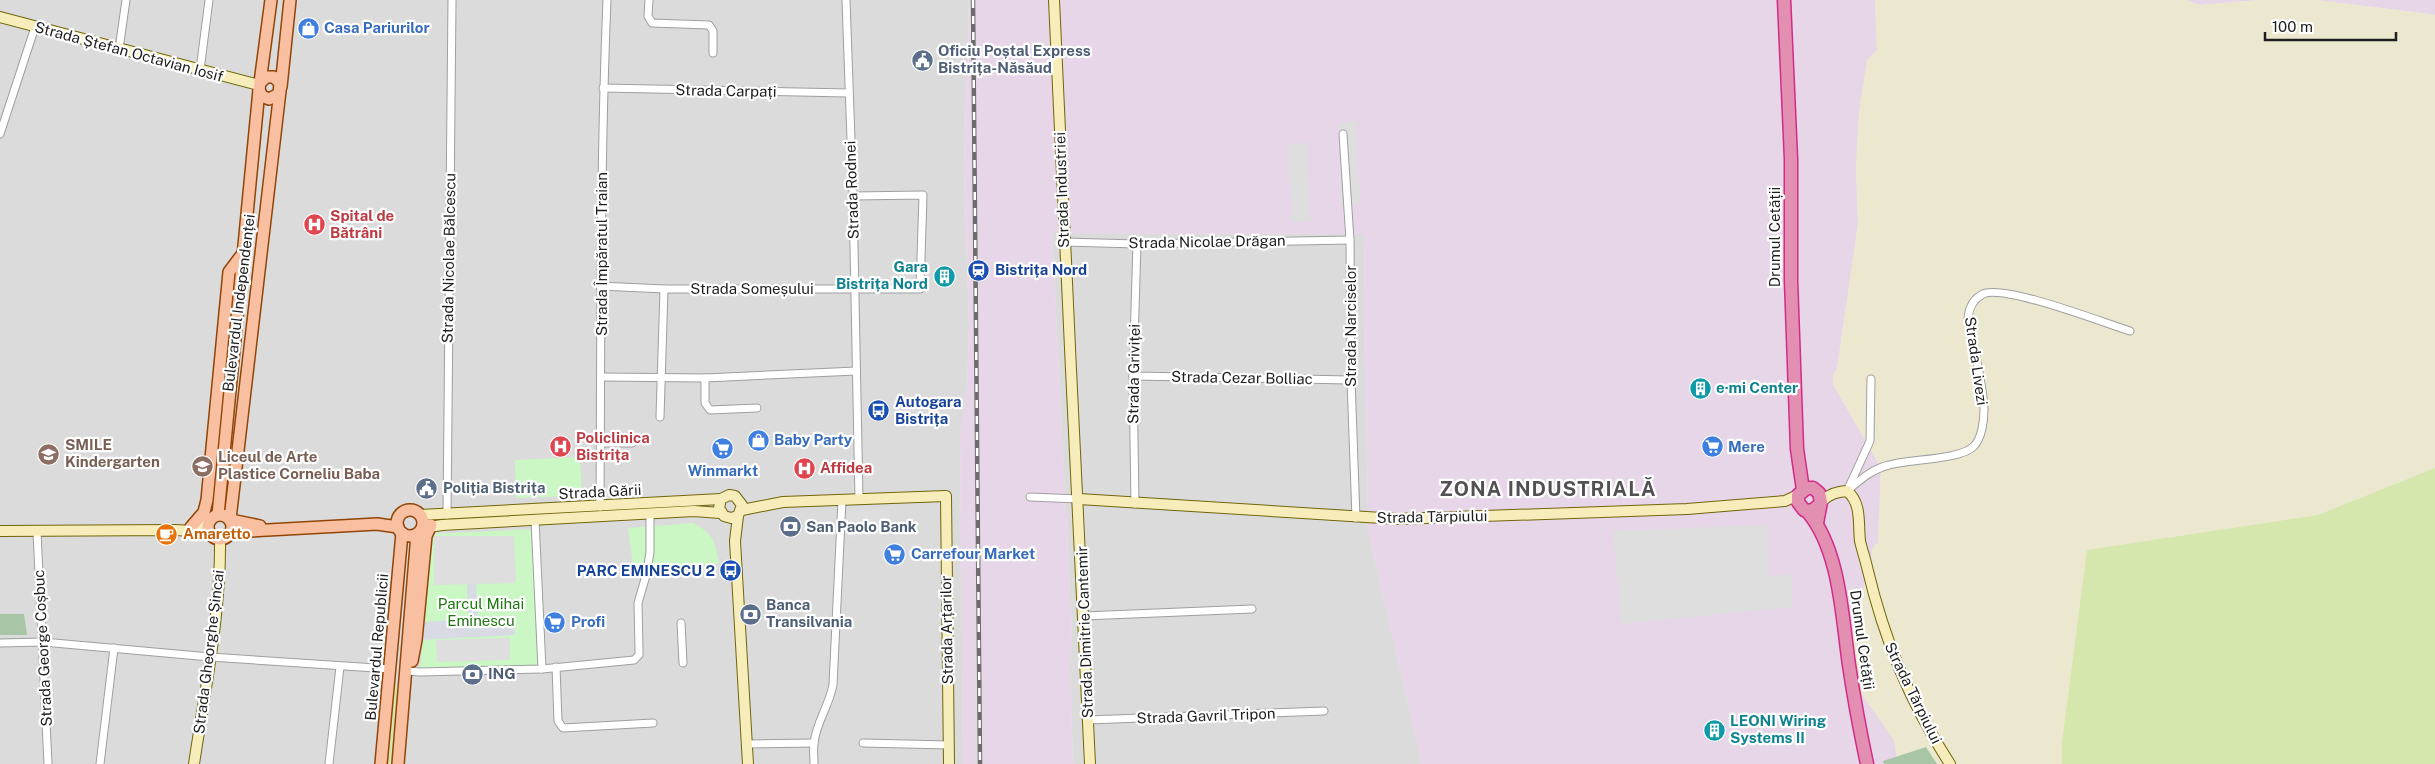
<svg xmlns="http://www.w3.org/2000/svg" width="2435" height="764" viewBox="0 0 2435 764" font-family="'Public Sans',sans-serif">
<rect width="100%" height="100%" fill="#eee9e4"/>
<!-- residential -->
<g fill="#dcdbdb">
<path d="M 0,0 L 969,0 L 964,166 L 969,326 L 967,389 L 960,433 L 963,764 L 0,764 Z"/>
<path d="M 1052,233 L 1364,234 L 1368,530 L 1422,764 L 1073,764 L 1070,664 L 1072,633 Z"/>
</g>
<!-- industrial -->
<g fill="#e7d6e7">
<path d="M 969,0 L 1875,0 L 1877,50 L 1856,165 L 1858,224 L 1837,369 L 1833,374 L 1833,384 L 1881,468 L 1878,542 L 1879,716 L 1894,740 L 1898,764 L 1422,764 L 1368,530 L 1364,234 L 1052,233 L 1072,633 L 1070,664 L 1073,764 L 963,764 L 960,433 L 967,389 L 969,326 L 964,166 Z"/>
<path d="M 2186,0 L 2260,0 L 2199,5 Z"/>
<path d="M 2316,0 L 2435,0 L 2435,15 L 2423,13 Z"/>
</g>
<!-- farmland -->
<path fill="#ece8d0" d="M 1875,0 L 2186,0 L 2199,5 L 2260,0 L 2316,0 L 2435,15 L 2435,468 L 2318,515 L 2087,550 L 2062,742 L 2062,764 L 1898,764 L 1894,740 L 1853,682 L 1851,642 L 1873,547 L 1878,542 L 1881,468 L 1833,384 L 1833,374 L 1837,369 L 1858,224 L 1856,165 L 1859,110 L 1867,60 L 1877,50 Z"/>
<!-- grass -->
<g fill="#d5e7ac">
<path d="M 2435,468 L 2435,764 L 2062,764 L 2062,742 L 2087,550 L 2318,515 Z"/>
<path d="M 393,685 L 401,686 L 395,764 L 386,764 Z"/>
</g>
<!-- cemetery -->
<g fill="#a8c6a6">
<path d="M 0,614 L 24,614 L 27,635 L 0,635 Z"/>
<path d="M 1926,747 L 1937,764 L 1884,764 L 1883,761 Z"/>
</g>
<!-- park -->
<g fill="#caf7c3">
<path d="M 580,457 L 582,496 L 516,498 L 515,460 Z"/>
<path d="M 693,523 C 714,534 715,541 719,563 L 634,572 L 628,528 Z"/>
<path d="M 535,529 L 542,669 L 420,672 L 432,534 Z"/>
</g>
<!-- parking -->
<g fill="#dedede">
<path d="M 1356,121 L 1360,203 L 1341,204 L 1339,123 Z"/>
<path d="M 1307,143 L 1310,221 L 1291,222 L 1288,144 Z"/>
<path d="M 889,508 L 891,534 L 848,537 L 846,511 Z"/>
<path d="M 1767,525 L 1769,576 L 1791,575 L 1792,607 L 1621,624 L 1613,531 Z"/>
<path d="M 434,536 L 514,536 L 516,583 L 434,585 Z"/>
<path d="M 510,638 L 510,660 L 437,662 L 436,640 Z"/>
</g>
<!-- plaza -->
<path fill="#d9dbe4" d="M 467,584 L 476,584 L 478,618 L 514,615 L 515,635 L 421,640 L 423,622 L 468,619 Z"/>
<g fill="none" stroke-linecap="round" stroke-linejoin="round">
<defs>
<g id="street">
<path d="M 649,0 L 648,16 L 652,23 L 709,25 L 713,31 L 713,53"/>
<path d="M 846,0 L 853,196 L 859,499"/>
<path d="M 119,49 L 126,0"/>
<path d="M 200,70 L 209,0"/>
<path d="M 603,88 L 848,93"/>
<path d="M 0,134 L 35,27"/>
<path d="M 1343,134 L 1350,240 L 1351,380 L 1356,518"/>
<path d="M 1064,242 L 1137,244 L 1350,240"/>
<path d="M 600,286 L 664,289 L 920,289 L 923,195 L 853,196"/>
<path d="M 1133,376 L 1351,380"/>
<path d="M 602,377 L 705,378 L 856,371"/>
<path d="M 705,378 L 705,403 L 710,410 L 757,408"/>
<path d="M 660,417 L 664,289"/>
<path d="M 601,443 L 632,443"/>
<path d="M 1848,489 L 1870,441 L 1871,379"/>
<path d="M 1847,491 C 1860,480 1872,469 1889,465 C 1910,459 1961,460 1974,446 C 1982,438 1984,420 1984,409 C 1983,382 1973,346 1968,318 C 1969,308 1973,299 1983,294 C 2004,284 2104,323 2130,331"/>
<path d="M 1030,497 L 1079,499"/>
<path d="M 1135,504 L 1133,376 L 1137,244"/>
<path d="M 600,507 C 601,338 600,169 607,0"/>
<path d="M 447,515 L 452,0"/>
<path d="M 535,520 L 542,669"/>
<path d="M 37,532 L 48,764"/>
<path d="M 1084,616 L 1252,609"/>
<path d="M 681,623 L 683,663"/>
<path d="M 0,643 L 43,642 L 210,657 L 391,669"/>
<path d="M 556,667 L 558,721 L 563,728 L 653,723"/>
<path d="M 405,671 L 420,672 L 542,669 L 634,660 L 639,655 L 639,650 L 638,603 L 647,572 L 650,552 L 650,513"/>
<path d="M 1088,720 L 1324,711"/>
<path d="M 863,743 L 949,745"/>
<path d="M 748,744 L 814,743"/>
<path d="M 100,764 L 114,648"/>
<path d="M 329,764 L 340,667"/>
<path d="M 814,764 C 814,757 813,750 814,743 C 816,723 829,706 833,685 L 842,500"/>
</g>
<g id="secondary">
<path d="M 1054,0 C 1064,255 1079,509 1090,764"/>
<path d="M 0,17 L 259,85"/>
<path d="M 1079,499 L 1398,519 L 1687,509 L 1785,501 L 1798,495"/>
<path d="M 1821,502 C 1829,494 1836,492 1847,491 C 1862,503 1858,524 1860,541 C 1862,550 1865,558 1867,567 C 1884,639 1909,701 1950,764"/>
<path d="M 742,510 L 783,502 L 946,496 L 949,764"/>
<path d="M 420,515 L 721,499"/>
<path d="M 738,516 L 731,518 L 724,516 L 719,508 L 721,499 L 729,495 L 735,496 L 742,505 L 738,516 L 735,541 L 748,764"/>
<path d="M 190,528 L 208,524"/>
<path d="M 422,528 L 442,525 L 694,511 L 720,513"/>
<path d="M 0,531 L 175,530 L 209,532"/>
<path d="M 194,764 C 205,690 221,614 220,539"/>
</g>
<g id="primary">
<path d="M 260,83 L 266,77 L 274,77 L 280,83 L 279,94 L 269,99 L 262,96 L 259,90 L 271,0"/>
<path d="M 281,87 L 290,0"/>
<circle cx="410" cy="523" r="13"/>
<circle cx="220" cy="527" r="12"/>
<path d="M 218,515 L 259,90"/>
<path d="M 230,519 L 280,91"/>
<path d="M 231,520 L 260,526"/>
<path d="M 191,527 L 204,512 L 207,500 L 229,272 L 241,256"/>
<path d="M 231,532 L 377,524 L 398,527"/>
<path d="M 412,661 L 416,640 L 426,536 L 431,525"/>
<path d="M 381,764 L 402,533"/>
<path d="M 398,764 L 417,534"/>
</g>
<g id="highway">
<path d="M 1784,0 L 1791,159 L 1791,280 L 1797,449 L 1803,490"/>
<path d="M 1807,511 C 1840,549 1842,617 1849,665 C 1854,699 1860,731 1867,764"/>
<path d="M 1817,523 L 1821,502 L 1819,493 L 1813,488 L 1807,488 L 1798,495 L 1798,502 L 1804,510 L 1812,511 L 1819,505"/>
</g>
</defs>
<!-- street casing -->
<use href="#street" stroke="#9f9f9f" stroke-width="9"/>
<!-- secondary casing -->
<use href="#secondary" stroke="#70650a" stroke-width="12"/>
<!-- primary casing -->
<use href="#primary" stroke="#914507" stroke-width="14"/>
<!-- highway casing -->
<use href="#highway" stroke="#d22c88" stroke-width="15"/>
<!-- street -->
<use href="#street" stroke="#fff" stroke-width="7"/>
<!-- secondary -->
<use href="#secondary" stroke="#f7edba" stroke-width="10"/>
<!-- primary -->
<use href="#primary" stroke="#f8bfa0" stroke-width="11"/>
<!-- highway -->
<use href="#highway" stroke="#e38fb1" stroke-width="12"/>
<defs>
<path id="rail" d="M 973,0 L 980,764"/>
</defs>
<!-- rail casing -->
<use href="#rail" stroke="#6c6c6c" stroke-width="4.5"/>
<!-- rail -->
<use href="#rail" stroke="#fff" stroke-width="2.5" stroke-dasharray="8" stroke-linecap="butt"/>
</g>
<!-- icons -->
<defs>
<symbol id="shop-disc" viewBox="-11 -11 22 22"><circle r="9.5" fill="#3f7fe0" stroke="#fff"/><path d="M-5-2.5h2.3a2.7 3.5 0 0 1 5.4 0H5L5.5 6h-11ZM-1.5-2.5h3a1.5 2.3 0 0 0-3 0Z" fill="#fff"/></symbol>
<symbol id="civic-disc" viewBox="-11 -11 22 22"><circle r="9.5" fill="#5c6f8a" stroke="#fff"/><path d="M-.6-6.5H3V-4.5H.6V-3L4-1V1h2V6H-6V1h2V-1L-.6-3ZM-1.2 2.5V6h2.4V2.5Z" fill="#fff"/></symbol>
<symbol id="hospital-disc" viewBox="-11 -11 22 22"><circle r="9.5" fill="#e0444e" stroke="#fff"/><path d="M-5-5h3v3.5h4V-5h3V5h-3V1.5h-4V5h-3Z" fill="#fff"/></symbol>
<symbol id="station-disc" viewBox="-11 -11 22 22"><circle r="9.5" fill="#1a4fb4" stroke="#fff"/><path d="M-3-6H3Q5-6 5-4V2Q5 4 3 4L4.5 6H3L1.5 4h-3L-3 6H-4.5L-3 4Q-5 4-5 2V-4Q-5-6-3-6ZM-3.5-4v3h7v-3ZM-3.5 1v1.5H-2V1ZM2 1v1.5H3.5V1Z" fill="#fff"/></symbol>
<symbol id="building-disc" viewBox="-11 -11 22 22"><circle r="9.5" fill="#0f9aa8" stroke="#fff"/><path d="M-4-6H4V6H1V3H-1V6H-4ZM-2.5-4.3h1.7v1.8h-1.7ZM.8-4.3h1.7v1.8H.8ZM-2.5-1h1.7V.8h-1.7ZM.8-1h1.7V.8H.8Z" fill="#fff"/></symbol>
<symbol id="bus-disc" viewBox="-11 -11 22 22"><circle r="9.5" fill="#1a4fb4" stroke="#fff"/><path d="M-5-6H5V4H4V6H2V4H-2V6H-4V4H-5ZM-3.5-4V0h7V-4ZM-3.5 1.2v1.5H-2V1.2ZM2 1.2v1.5H3.5V1.2Z" fill="#fff"/></symbol>
<symbol id="supermarket-disc" viewBox="-11 -11 22 22"><circle r="9.5" fill="#3f7fe0" stroke="#fff"/><path d="M-6-5.5h2.5l.6 2H6L4.5 2H-2.5L-4.4-4H-6ZM-1.5 3.2a1.3 1.3 0 1 0 .1 0ZM3 3.2a1.3 1.3 0 1 0 .1 0Z" fill="#fff"/></symbol>
<symbol id="school-disc" viewBox="-11 -11 22 22"><circle r="9.5" fill="#8d6e63" stroke="#fff"/><path d="M0-5L7-2L0 1L-7-2ZM-4 1L0 2.5L4 1V4Q0 6-4 4Z" fill="#fff"/></symbol>
<symbol id="university-disc" viewBox="-11 -11 22 22"><circle r="9.5" fill="#8d6e63" stroke="#fff"/><path d="M0-5L7-2L0 1L-7-2ZM-4 1L0 2.5L4 1V4Q0 6-4 4Z" fill="#fff"/></symbol>
<symbol id="bank-disc" viewBox="-11 -11 22 22"><circle r="9.5" fill="#5c6f8a" stroke="#fff"/><path d="M-6-4H6V4H-6ZM0-2.3a2.3 2.3 0 1 0 0 4.6a2.3 2.3 0 1 0 0-4.6Z" fill="#fff"/></symbol>
<symbol id="cafe-disc" viewBox="-11 -11 22 22"><circle r="9.5" fill="#e8710a" stroke="#fff"/><path d="M-5.5-4.5H6V0H3Q3 3.5 0 3.5H-2.5Q-5.5 3.5-5.5 0ZM3-3.2v2h1.7v-2ZM-6 4.5H4V6H-6Z" fill="#fff"/></symbol>
</defs>
<g fill-rule="evenodd">
<use href="#shop-disc" x="296" y="16" width="25" height="25"/>
<use href="#civic-disc" x="910" y="48" width="25" height="25"/>
<use href="#hospital-disc" x="302" y="212" width="25" height="25"/>
<use href="#station-disc" x="966" y="258" width="25" height="25"/>
<use href="#building-disc" x="932" y="264" width="25" height="25"/>
<use href="#building-disc" x="1688" y="376" width="25" height="25"/>
<use href="#bus-disc" x="866" y="398" width="25" height="25"/>
<use href="#shop-disc" x="746" y="428" width="25" height="25"/>
<use href="#hospital-disc" x="548" y="434" width="25" height="25"/>
<use href="#supermarket-disc" x="1700" y="434" width="25" height="25"/>
<use href="#supermarket-disc" x="710" y="436" width="25" height="25"/>
<use href="#school-disc" x="36" y="442" width="25" height="25"/>
<use href="#university-disc" x="190" y="454" width="25" height="25"/>
<use href="#hospital-disc" x="792" y="456" width="25" height="25"/>
<use href="#civic-disc" x="414" y="476" width="25" height="25"/>
<use href="#bank-disc" x="778" y="514" width="25" height="25"/>
<use href="#cafe-disc" x="154" y="522" width="25" height="25"/>
<use href="#supermarket-disc" x="882" y="542" width="25" height="25"/>
<use href="#bus-disc" x="718" y="558" width="25" height="25"/>
<use href="#bank-disc" x="738" y="602" width="25" height="25"/>
<use href="#supermarket-disc" x="542" y="610" width="25" height="25"/>
<use href="#bank-disc" x="460" y="662" width="25" height="25"/>
<use href="#building-disc" x="1702" y="718" width="25" height="25"/>
</g>
<g text-anchor="middle" stroke-width="4.5" stroke-linejoin="round" paint-order="stroke">
<!-- shop labels -->
<g font-size="15" font-weight="bold" fill="#366cbe" stroke="#fff" text-anchor="start">
<text x="324" y="33">Casa Pariurilor</text>
<text x="774" y="445">Baby Party</text>
<text x="1728" y="452">Mere</text>
<text x="723" y="476" text-anchor="middle">Winmarkt</text>
<text x="911" y="559">Carrefour Market</text>
<text x="571" y="627">Profi</text>
</g>
<!-- service labels -->
<g font-size="15" font-weight="bold" fill="#4e5e75" stroke="#fff" text-anchor="start">
<text x="938" y="56">Oficiu Poștal Express<tspan x="938" dy="17">Bistrița-Năsăud</tspan></text>
<text x="443" y="493">Poliția Bistrița</text>
<text x="806" y="532">San Paolo Bank</text>
<text x="766" y="610">Banca<tspan x="766" dy="17">Transilvania</tspan></text>
<text x="488" y="679">ING</text>
</g>
<!-- street labels -->
<g font-size="15" fill="#1e1e1e" stroke="#fff">
<text transform="translate(129 52) rotate(15)" y="5">Strada Ștefan Octavian Iosif</text>
<text transform="translate(726 91) rotate(1)" y="5">Strada Carpați</text>
<text transform="translate(852 190) rotate(-92)" y="5">Strada Rodnei</text>
<text transform="translate(1062 190) rotate(-92)" y="5">Strada Industriei</text>
<text transform="translate(1775 237) rotate(-90)" y="5">Drumul Cetății</text>
<text transform="translate(1207 242) rotate(-1)" y="5">Strada Nicolae Drăgan</text>
<text transform="translate(602 254) rotate(-90)" y="5">Strada Împăratul Traian</text>
<text transform="translate(449 258) rotate(-89)" y="5">Strada Nicolae Bălcescu</text>
<text x="752" y="294">Strada Someșului</text>
<text transform="translate(239 303) rotate(-83)" y="5">Bulevardul Independenței</text>
<text transform="translate(1351 326) rotate(-90)" y="5">Strada Narciselor</text>
<text transform="translate(1976 361) rotate(82)" y="5">Strada Livezi</text>
<text transform="translate(1134 374) rotate(-89)" y="5">Strada Griviței</text>
<text transform="translate(1242 378) rotate(1)" y="5">Strada Cezar Bolliac</text>
<text transform="translate(600 492) rotate(-3)" y="5">Strada Gării</text>
<text transform="translate(1432 517) rotate(-1)" y="5">Strada Tărpiului</text>
<text transform="translate(947 630) rotate(-91)" y="5">Strada Arțarilor</text>
<text transform="translate(1085 632) rotate(-92)" y="5">Strada Dimitrie Cantemir</text>
<text transform="translate(1862 640) rotate(82)" y="5">Drumul Cetății</text>
<text transform="translate(377 647) rotate(-85)" y="5">Bulevardul Republicii</text>
<text transform="translate(43 648) rotate(-93)" y="5">Strada George Coșbuc</text>
<text transform="translate(209 652) rotate(-83)" y="5">Strada Gheorghe Șincai</text>
<text transform="translate(1913 693) rotate(64)" y="5">Strada Tărpiului</text>
<text transform="translate(1206 716) rotate(-2)" y="5">Strada Gavril Tripon</text>
</g>
<!-- health labels -->
<g font-size="15" font-weight="bold" fill="#be3a42" stroke="#fff" text-anchor="start">
<text x="330" y="221">Spital de<tspan x="330" dy="17">Bătrâni</tspan></text>
<text x="576" y="443">Policlinica<tspan x="576" dy="17">Bistrița</tspan></text>
<text x="820" y="473">Affidea</text>
</g>
<!-- culture labels -->
<g font-size="15" font-weight="bold" fill="#0d838f" stroke="#fff" text-anchor="start">
<text x="928" y="272" text-anchor="end">Gara<tspan x="928" dy="17">Bistrița Nord</tspan></text>
<text x="1716" y="393">e·mi Center</text>
<text x="1730" y="726">LEONI Wiring<tspan x="1730" dy="17">Systems II</tspan></text>
</g>
<!-- transit labels -->
<g font-size="15" font-weight="bold" fill="#164399" stroke="#fff" text-anchor="start">
<text x="995" y="275">Bistrița Nord</text>
<text x="895" y="407">Autogara<tspan x="895" dy="17">Bistrița</tspan></text>
<text x="715" y="576" text-anchor="end">PARC EMINESCU 2</text>
</g>
<!-- education labels -->
<g font-size="15" font-weight="bold" fill="#785e54" stroke="#fff" text-anchor="start">
<text x="65" y="450">SMILE<tspan x="65" dy="17">Kindergarten</tspan></text>
<text x="218" y="462">Liceul de Arte<tspan x="218" dy="17">Plastice Corneliu Baba</tspan></text>
</g>
<!-- food labels -->
<g font-size="15" font-weight="bold" fill="#c56008" stroke="#fff" text-anchor="start">
<text x="183" y="539">Amaretto</text>
</g>
<!-- park labels -->
<g font-size="15" fill="#1e7710" stroke="#fff">
<text x="481" y="609">Parcul Mihai<tspan x="481" dy="17">Eminescu</tspan></text>
</g>
<!-- district labels -->
<g font-size="20" font-weight="bold" letter-spacing="1" fill="#515151" stroke="#fff">
<text x="1548" y="496">ZONA INDUSTRIALĂ</text>
</g>
</g>
<!-- scale -->
<path d="M2265 32v8h131v-8" fill="none" stroke="#1e1e1e" stroke-width="2.5"/>
<text x="2272" y="32" font-size="15" fill="#1e1e1e" stroke="#ffffff" stroke-width="4" paint-order="stroke">100 m</text>
</svg>
